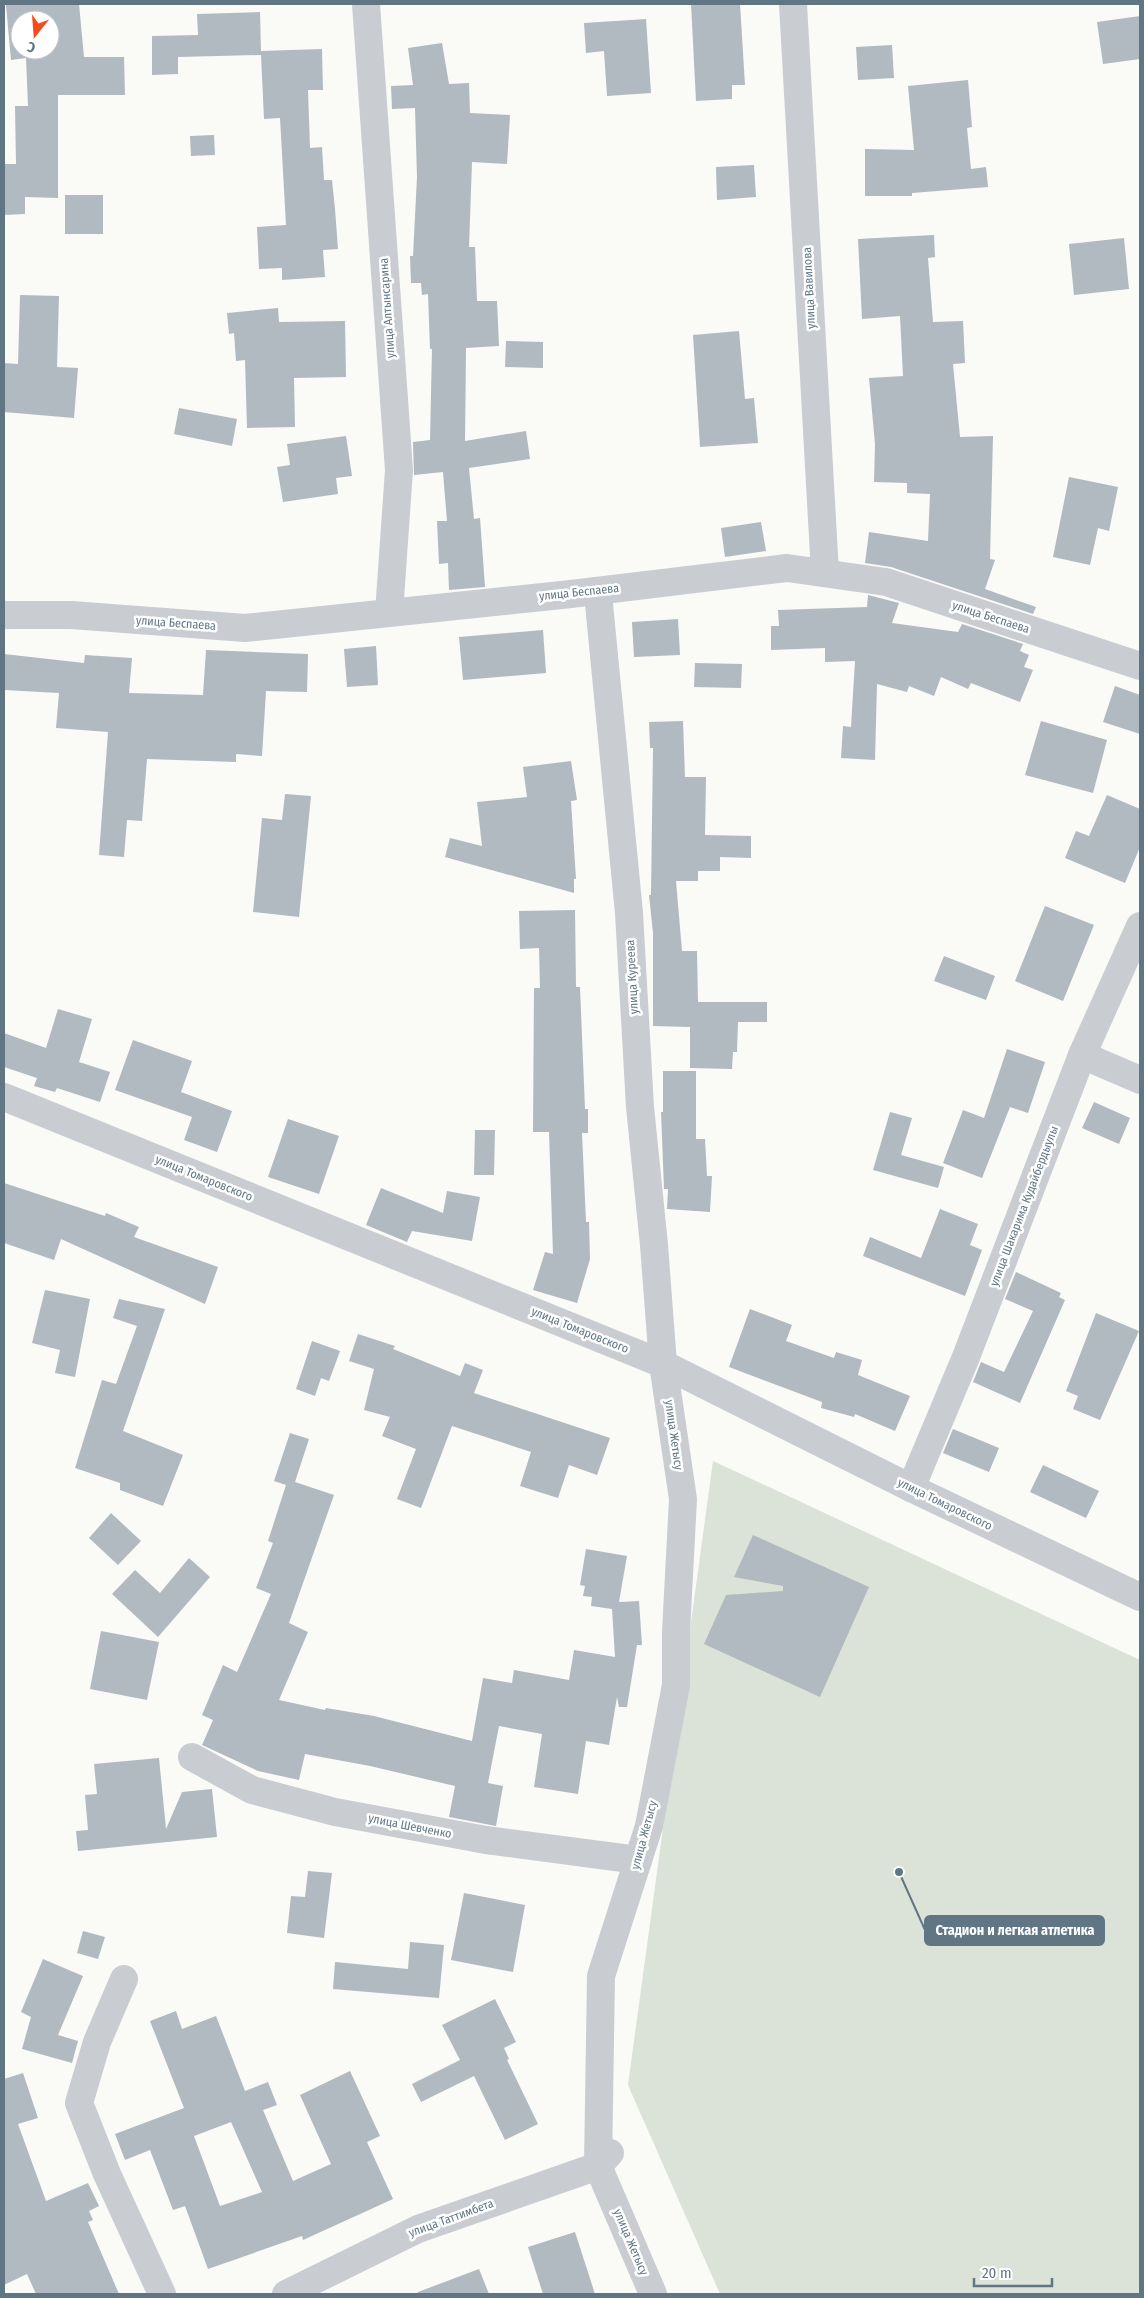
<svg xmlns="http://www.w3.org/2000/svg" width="1144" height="2298" viewBox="0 0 1144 2298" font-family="'Fira Sans Condensed',sans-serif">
<rect width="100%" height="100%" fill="#fafaf7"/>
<!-- green -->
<path fill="#dbe2d7" d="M 713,1461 L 1140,1660 L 1140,2294 L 720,2294 L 628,2085 Z"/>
<!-- building -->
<g fill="#b0bac0" fill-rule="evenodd">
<path d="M 79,4 L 84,57 L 124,57 L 125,95 L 58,95 L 58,198 L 25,197 L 25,214 L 4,215 L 4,164 L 16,164 L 15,106 L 28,106 L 26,58 L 11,60 L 6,5 ZM 20,20 L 50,20 L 50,50 L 20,50 Z"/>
<path d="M 691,4 L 740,4 L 745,85 L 732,85 L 732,99 L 696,101 Z"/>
<path d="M 260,12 L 261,51 L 322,49 L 323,90 L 308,90 L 310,148 L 322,147 L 324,180 L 332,180 L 335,209 L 338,249 L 323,250 L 325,277 L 282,280 L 282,268 L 259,269 L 257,227 L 286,225 L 280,118 L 264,119 L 261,55 L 178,57 L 178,74 L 152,75 L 152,36 L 198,35 L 197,14 Z"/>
<path d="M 1140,16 L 1140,59 L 1103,64 L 1097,22 Z"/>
<path d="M 646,19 L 651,93 L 607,96 L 604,51 L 586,53 L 584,23 Z"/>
<path d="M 442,43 L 449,84 L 469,83 L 470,113 L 510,115 L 507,164 L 472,162 L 469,247 L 475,247 L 477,301 L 497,301 L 499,346 L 466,348 L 465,441 L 526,431 L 530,459 L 469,468 L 474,519 L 480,518 L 485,587 L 449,590 L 448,563 L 439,564 L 437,521 L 447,521 L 443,472 L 414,475 L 413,442 L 430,440 L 432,349 L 430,349 L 428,294 L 422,295 L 421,283 L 411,283 L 410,256 L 413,256 L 417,177 L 415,108 L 392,109 L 391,86 L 413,85 L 408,48 Z"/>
<path d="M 892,45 L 894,78 L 858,80 L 856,47 Z"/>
<path d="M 968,80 L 972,127 L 967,128 L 971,169 L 986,167 L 988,187 L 912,193 L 912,196 L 865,196 L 865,149 L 914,150 L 908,86 Z"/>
<path d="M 214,135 L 215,155 L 191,156 L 190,136 Z"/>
<path d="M 754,165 L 756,197 L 717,200 L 716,167 Z"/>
<rect x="65" y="195" width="38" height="39"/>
<path d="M 934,235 L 935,257 L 928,258 L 933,322 L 963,321 L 965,363 L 953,364 L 960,437 L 993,436 L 990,559 L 995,560 L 985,589 L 1036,607 L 1033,614 L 891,567 L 865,563 L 869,532 L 928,541 L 930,494 L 907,493 L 907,483 L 874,482 L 875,444 L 869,378 L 903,376 L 900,316 L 862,319 L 858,239 Z"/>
<path d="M 1124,238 L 1129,289 L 1074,295 L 1069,244 Z"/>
<path d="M 20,295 L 59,296 L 57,367 L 78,368 L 74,418 L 4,412 L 4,363 L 18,364 Z"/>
<path d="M 278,308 L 279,322 L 345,321 L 346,377 L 294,378 L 295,427 L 247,428 L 245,360 L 236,361 L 234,333 L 229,334 L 227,313 Z"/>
<path d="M 739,331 L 745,399 L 754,398 L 758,443 L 700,447 L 693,335 Z"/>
<path d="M 506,341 L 543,342 L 543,368 L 505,367 Z"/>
<path d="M 179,408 L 237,419 L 232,446 L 174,434 Z"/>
<path d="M 346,436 L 352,476 L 336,478 L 338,494 L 283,502 L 277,467 L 290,465 L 287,444 Z"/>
<path d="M 1069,477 L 1118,487 L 1109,531 L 1098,528 L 1090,565 L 1053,557 Z"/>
<path d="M 761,522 L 766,551 L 725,557 L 721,528 Z"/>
<path d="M 868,595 L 899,603 L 892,623 L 958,632 L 962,624 L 1023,644 L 1020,651 L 1029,655 L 1024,667 L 1033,670 L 1020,702 L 971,683 L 968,689 L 941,677 L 934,696 L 909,686 L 907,692 L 877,684 L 875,760 L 841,758 L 843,726 L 851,727 L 855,661 L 825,662 L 825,648 L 771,650 L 771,626 L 779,626 L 778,610 L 867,607 Z"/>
<path d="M 678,619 L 680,655 L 634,657 L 632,622 Z"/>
<path d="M 543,630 L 546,673 L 463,680 L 459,637 Z"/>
<path d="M 376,646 L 378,685 L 347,687 L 344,649 Z"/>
<path d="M 206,650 L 308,654 L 307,692 L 266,691 L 262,756 L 236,754 L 236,762 L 147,759 L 142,821 L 127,820 L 124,857 L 99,855 L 108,732 L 56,728 L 59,693 L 4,690 L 4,654 L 84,663 L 85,655 L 132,658 L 129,693 L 203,695 Z"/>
<path d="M 695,663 L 742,664 L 741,688 L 694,687 Z"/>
<path d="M 1115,686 L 1140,695 L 1140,734 L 1103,722 Z"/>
<path d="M 683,721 L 685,777 L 706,777 L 705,835 L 751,836 L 751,858 L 720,857 L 720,871 L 698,871 L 698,881 L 676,881 L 682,951 L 697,951 L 698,1002 L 767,1002 L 767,1022 L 738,1022 L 737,1052 L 733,1052 L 732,1069 L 690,1068 L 690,1027 L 653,1026 L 653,933 L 649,895 L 651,895 L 653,748 L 650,748 L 649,722 Z"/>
<path d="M 1041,721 L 1107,740 L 1093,793 L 1025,775 Z"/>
<path d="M 571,761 L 577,800 L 571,801 L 576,879 L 574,879 L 574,893 L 445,857 L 450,838 L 482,846 L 477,802 L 527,797 L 523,767 Z"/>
<path d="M 285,794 L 311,796 L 299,917 L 253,912 L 262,818 L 282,820 Z"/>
<path d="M 1107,795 L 1140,809 L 1140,847 L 1125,883 L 1065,858 L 1076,831 L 1089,836 Z"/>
<path d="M 1045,906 L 1094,925 L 1063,1001 L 1015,981 Z"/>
<path d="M 575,910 L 576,987 L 580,987 L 585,1109 L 588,1109 L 588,1133 L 582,1133 L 586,1222 L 589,1222 L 590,1259 L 577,1303 L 533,1290 L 545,1252 L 553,1254 L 549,1132 L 533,1132 L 534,988 L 540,988 L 539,948 L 520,949 L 519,911 Z"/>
<path d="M 944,956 L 995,976 L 986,1000 L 934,981 Z"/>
<path d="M 58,1009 L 92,1019 L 79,1062 L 110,1072 L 100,1102 L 57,1088 L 55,1092 L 34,1086 L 37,1078 L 4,1067 L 4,1033 L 46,1048 Z"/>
<path d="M 133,1040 L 192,1061 L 181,1092 L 232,1111 L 217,1152 L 184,1140 L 192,1117 L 115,1090 Z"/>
<path d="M 1007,1049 L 1045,1062 L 1028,1113 L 1010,1107 L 982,1178 L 943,1163 L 963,1110 L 984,1118 Z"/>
<path d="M 663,1071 L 696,1071 L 696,1139 L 705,1139 L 707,1176 L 712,1176 L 710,1212 L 667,1209 L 668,1189 L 664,1189 L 661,1112 L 663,1112 Z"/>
<path d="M 1094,1102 L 1130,1118 L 1119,1144 L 1082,1128 Z"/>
<path d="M 890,1112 L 912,1118 L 901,1155 L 944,1167 L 938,1188 L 873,1170 Z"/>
<path d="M 288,1119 L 339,1136 L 319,1194 L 268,1177 Z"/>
<path d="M 475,1130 L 495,1130 L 494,1175 L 474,1175 Z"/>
<path d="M 4,1183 L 105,1216 L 106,1213 L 139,1227 L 134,1237 L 218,1267 L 205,1304 L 61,1239 L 54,1260 L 4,1243 Z"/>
<path d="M 381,1188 L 443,1213 L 447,1191 L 480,1197 L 472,1241 L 412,1231 L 407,1242 L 366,1225 Z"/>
<path d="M 940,1209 L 978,1224 L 970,1245 L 982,1250 L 965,1296 L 863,1256 L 870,1237 L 921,1258 Z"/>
<path d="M 1016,1272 L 1061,1293 L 1059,1297 L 1065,1300 L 1020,1403 L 973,1382 L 981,1362 L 1004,1372 L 1033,1311 L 1005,1299 Z"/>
<path d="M 45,1290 L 90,1299 L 75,1377 L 55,1373 L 60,1350 L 32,1343 Z"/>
<path d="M 119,1299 L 165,1309 L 123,1431 L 183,1455 L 163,1506 L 120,1490 L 120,1483 L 75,1468 L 102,1380 L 116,1384 L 137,1326 L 113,1318 Z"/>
<path d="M 750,1309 L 792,1325 L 786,1341 L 834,1358 L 836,1352 L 862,1360 L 858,1375 L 910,1396 L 895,1431 L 855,1414 L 854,1417 L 821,1408 L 822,1402 L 729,1367 Z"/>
<path d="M 1096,1313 L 1139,1331 L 1100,1420 L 1073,1409 L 1078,1396 L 1066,1391 Z"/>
<path d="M 358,1334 L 395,1346 L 393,1349 L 460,1376 L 465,1363 L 483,1370 L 474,1393 L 610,1438 L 597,1475 L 569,1465 L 558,1498 L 520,1486 L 531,1452 L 452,1426 L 421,1508 L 397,1499 L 416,1449 L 382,1436 L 390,1417 L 364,1410 L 374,1369 L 349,1361 Z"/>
<path d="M 312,1341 L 340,1351 L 329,1381 L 321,1378 L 315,1396 L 296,1389 Z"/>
<path d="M 953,1429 L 999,1448 L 989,1472 L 943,1453 Z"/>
<path d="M 290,1433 L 309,1439 L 295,1482 L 334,1495 L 289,1623 L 308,1632 L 279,1700 L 325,1710 L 326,1708 L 374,1716 L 472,1741 L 483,1678 L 512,1683 L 514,1670 L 569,1680 L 574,1650 L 615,1657 L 612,1609 L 591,1606 L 592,1597 L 583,1596 L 585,1586 L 580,1585 L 586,1549 L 627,1556 L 619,1602 L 639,1601 L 642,1645 L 637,1645 L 627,1707 L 619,1707 L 617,1697 L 609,1745 L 586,1741 L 578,1794 L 534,1787 L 542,1734 L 499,1726 L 488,1783 L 503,1786 L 496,1826 L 449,1817 L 455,1786 L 370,1766 L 305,1754 L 299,1780 L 258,1771 L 202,1745 L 213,1720 L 202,1715 L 223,1665 L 237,1672 L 271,1594 L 256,1588 L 273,1543 L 268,1541 L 286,1485 L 274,1481 Z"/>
<path d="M 1043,1465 L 1099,1491 L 1086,1518 L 1030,1492 Z"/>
<path d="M 111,1513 L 141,1541 L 118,1565 L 89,1538 Z"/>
<path d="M 753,1535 L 869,1587 L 820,1697 L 704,1644 L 726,1595 L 783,1591 L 783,1586 L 734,1577 Z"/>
<path d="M 189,1558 L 210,1577 L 158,1637 L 112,1594 L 135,1570 L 160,1593 Z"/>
<path d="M 101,1631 L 159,1642 L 147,1700 L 90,1689 Z"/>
<path d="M 159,1758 L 166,1829 L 182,1792 L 212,1789 L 217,1837 L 78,1851 L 76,1831 L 88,1830 L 85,1795 L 97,1794 L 94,1764 Z"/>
<path d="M 308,1871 L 332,1873 L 324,1938 L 287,1933 L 291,1896 L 305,1897 Z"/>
<path d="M 464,1893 L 525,1905 L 513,1972 L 451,1960 Z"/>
<path d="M 83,1931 L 105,1937 L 98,1959 L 77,1953 Z"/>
<path d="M 410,1942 L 444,1945 L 439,1998 L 333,1989 L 335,1962 L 408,1969 Z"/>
<path d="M 43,1959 L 83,1976 L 58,2035 L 78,2041 L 72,2063 L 22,2049 L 31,2017 L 21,2012 Z"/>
<path d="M 495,1999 L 516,2042 L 504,2048 L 509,2059 L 507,2060 L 538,2124 L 505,2140 L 474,2076 L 421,2102 L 412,2084 L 460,2060 L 442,2025 Z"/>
<path d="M 176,2011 L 182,2029 L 216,2016 L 245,2091 L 268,2082 L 277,2105 L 263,2110 L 293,2181 L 331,2164 L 300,2095 L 350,2071 L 380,2136 L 367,2142 L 393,2199 L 303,2240 L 302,2236 L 208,2269 L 185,2206 L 173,2210 L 150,2150 L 125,2160 L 115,2134 L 184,2108 L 150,2021 ZM 231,2122 L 262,2192 L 220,2206 L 194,2136 Z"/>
<path d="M 23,2073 L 38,2118 L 18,2124 L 46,2201 L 88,2183 L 99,2206 L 89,2211 L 93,2220 L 88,2222 L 119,2294 L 36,2294 L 27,2274 L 4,2285 L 4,2079 Z"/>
<path d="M 575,2232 L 595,2294 L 543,2294 L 528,2247 Z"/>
<path d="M 479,2269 L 489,2294 L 418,2294 L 418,2292 Z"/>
</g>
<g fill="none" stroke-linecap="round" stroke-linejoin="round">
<!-- minor -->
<g stroke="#c9cdd1" stroke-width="28">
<path d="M 366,4 L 399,470 L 389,613"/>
<path d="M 793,4 L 825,573"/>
<path d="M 596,591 L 599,604 L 629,913 L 640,1107 L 654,1245 L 663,1364 L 683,1499 L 676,1632 L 676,1685 L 649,1826 L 601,1976 L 598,2166 L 653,2294"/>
<path d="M 4,615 L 71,615 L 245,628 L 571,594 L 787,568 L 886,582 L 1140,666"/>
<path d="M 1082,1055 L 1140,1080"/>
<path d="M 4,1097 L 663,1364 L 911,1488 L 1140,1597"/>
<path d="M 911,1488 L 966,1357 L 1082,1055 L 1140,926"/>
<path d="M 192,1757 L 252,1790 L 335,1812 L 486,1840 L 638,1860"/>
<path d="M 124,1979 L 97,2042 L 79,2103 L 107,2174 L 162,2294"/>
<path d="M 286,2294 L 418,2229 L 598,2166 L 610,2153"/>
</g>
</g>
<g text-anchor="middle" stroke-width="5" stroke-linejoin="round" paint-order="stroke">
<!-- street labels -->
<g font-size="12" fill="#617685" stroke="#fff">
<text transform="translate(809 288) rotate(-93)" y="4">улица Вавилова</text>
<text transform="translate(387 308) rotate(-94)" y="4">улица Алтынсарина</text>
<text transform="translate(579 592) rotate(-6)" y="4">улица Беспаева</text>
<text transform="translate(991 617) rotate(18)" y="4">улица Беспаева</text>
<text transform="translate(176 623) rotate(4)" y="4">улица Беспаева</text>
<text transform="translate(632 977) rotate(-93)" y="4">улица Куреева</text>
<text transform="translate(204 1178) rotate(22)" y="4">улица Томаровского</text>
<text transform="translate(1024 1206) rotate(-69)" y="4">улица Шакарима Кудайбердыулы</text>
<text transform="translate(580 1330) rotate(22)" y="4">улица Томаровского</text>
<text transform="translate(674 1435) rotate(82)" y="4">улица Жетысу</text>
<text transform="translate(945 1504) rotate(26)" y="4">улица Томаровского</text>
<text transform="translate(410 1826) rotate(11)" y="4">улица Шевченко</text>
<text transform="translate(644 1835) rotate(-75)" y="4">улица Жетысу</text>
<text transform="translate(451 2218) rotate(-20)" y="4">улица Таттимбета</text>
<text transform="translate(631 2242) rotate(67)" y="4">улица Жетысу</text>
</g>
</g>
<!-- callouts -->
<path fill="none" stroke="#617685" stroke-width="2" d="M899 1872L925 1930"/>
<circle fill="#617685" stroke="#fff" stroke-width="2" cx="899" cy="1872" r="5"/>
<rect fill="#617685" stroke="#617685" stroke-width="2" x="925" y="1916" width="179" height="29" rx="5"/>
<g font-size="14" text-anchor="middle" font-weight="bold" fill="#fff">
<text x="1015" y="1935">Стадион и легкая атлетика</text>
</g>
<!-- border -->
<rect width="1144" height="2298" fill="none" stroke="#617685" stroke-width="10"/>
<!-- north arrow -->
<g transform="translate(35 35) rotate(197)"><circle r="24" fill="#ffffff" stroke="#c0c8ce"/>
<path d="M0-4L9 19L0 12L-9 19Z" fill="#f54c1c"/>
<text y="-8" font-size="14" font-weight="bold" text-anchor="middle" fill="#617685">С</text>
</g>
<!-- scale -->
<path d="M974 2278v8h78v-8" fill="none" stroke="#617685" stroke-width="2.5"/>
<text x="982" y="2278" font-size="15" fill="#617685" stroke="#ffffff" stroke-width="4" paint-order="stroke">20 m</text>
</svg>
